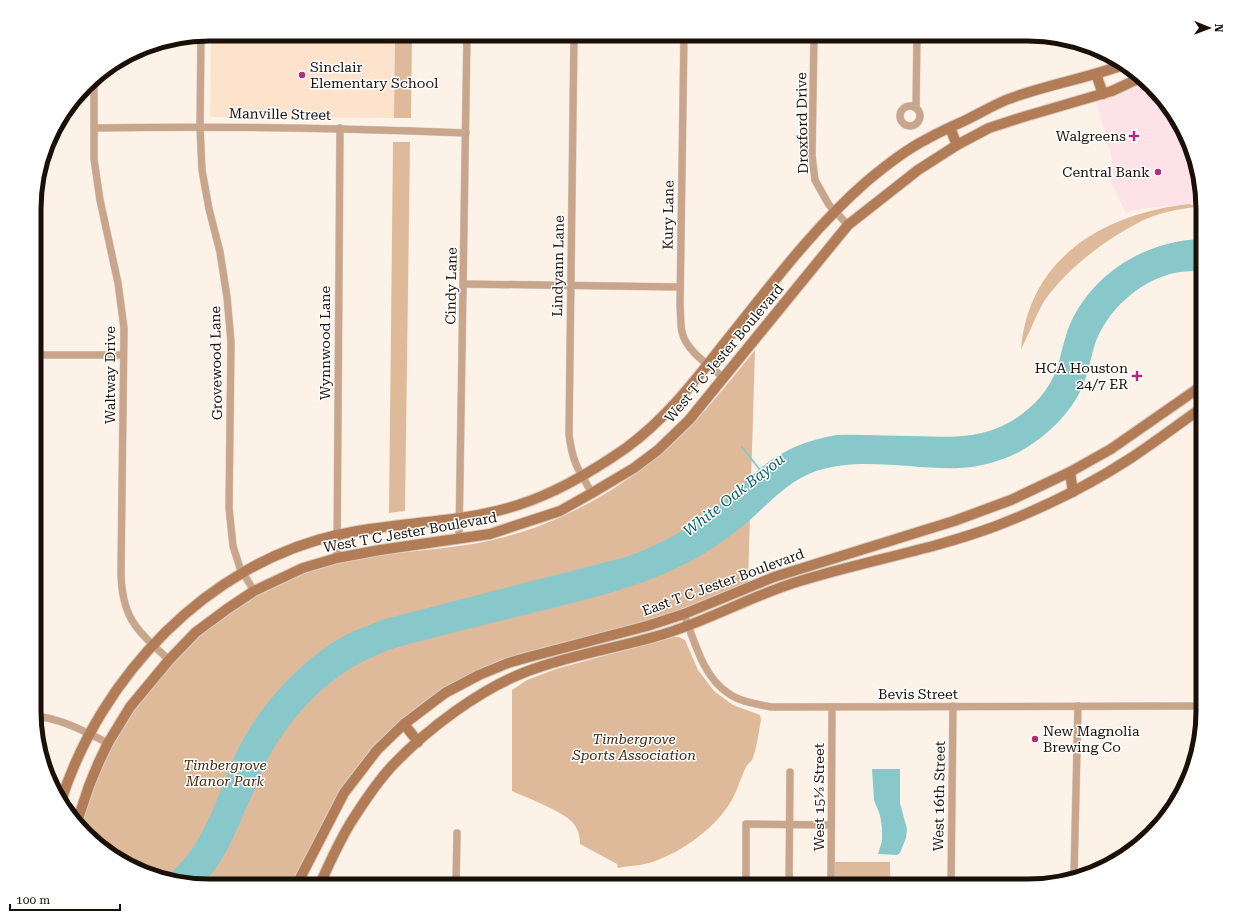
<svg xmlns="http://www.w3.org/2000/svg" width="1237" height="920" viewBox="0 0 1237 920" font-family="'Roboto Serif',serif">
<rect width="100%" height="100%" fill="#fdf2e8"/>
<!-- commercial -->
<path fill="#fde2e8" d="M 1146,80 L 1185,132 L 1199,192 L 1200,203 L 1138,209 L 1126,213 L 1110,180 L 1114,177 L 1111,155 L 1096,101 Z"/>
<!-- built -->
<path fill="#fee3cc" d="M 211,34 L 395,34 L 394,118 L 210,117 Z"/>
<!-- green -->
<g fill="#deba9b">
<path d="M 395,34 L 412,34 L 411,118 L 394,118 Z"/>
<path d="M 393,142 L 410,142 L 405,511 L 389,513 Z"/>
<path d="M 1190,204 L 1196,207 C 1179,209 1162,212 1146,219 C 1110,236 1068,267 1045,300 C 1035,316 1030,333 1021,349 C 1029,257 1105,213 1190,204 Z"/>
<path d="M 755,350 L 748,583 L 676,613 L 483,669 L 377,745 L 292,886 L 197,886 L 142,873 L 94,843 L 81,826 C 110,702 221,588 347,561 C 389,552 431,551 473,544 C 503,539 534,529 561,517 C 607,496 651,466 687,430 C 711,405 733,377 755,350 Z"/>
<path d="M 673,637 L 679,637 L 685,640 L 698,670 L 714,691 L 733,705 L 760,715 L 761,719 C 759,732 757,745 753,758 C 752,762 748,763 746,767 C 740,779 737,792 730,803 C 714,830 675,857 645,864 C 636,866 627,866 618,868 L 617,864 L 580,844 C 580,836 578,829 573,823 C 563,811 527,798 512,791 L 512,690 L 527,680 L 556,669 Z"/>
<rect x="835" y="862" width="55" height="17"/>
</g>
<!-- water -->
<g fill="#88c8ca">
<path d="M 1203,239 L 1203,271 C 1192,271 1181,271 1170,274 C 1138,283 1109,309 1096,341 C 1091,355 1089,371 1083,385 C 1071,414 1045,438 1019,452 C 1001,461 980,467 960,468 C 913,470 863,456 816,471 C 787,481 768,505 745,524 C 726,540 705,554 683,565 C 639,587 592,598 545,610 C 499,621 454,632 409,644 C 398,647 387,650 377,655 C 332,673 293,713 270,755 C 262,770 256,786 249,802 C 236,831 224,863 201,886 L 197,886 L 165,878 C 203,849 216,799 234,758 C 253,713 296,665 337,640 C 352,631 369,625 385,619 L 626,557 C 665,543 693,526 726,500 C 737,492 745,481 755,473 C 779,451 804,441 836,435 C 863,434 889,436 915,436 C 945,437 974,439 1002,426 C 1026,415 1048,394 1057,368 C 1062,353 1064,337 1071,322 C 1095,271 1148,240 1203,239 Z"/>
<path d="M 872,769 L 900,769 L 900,803 L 907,829 L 906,838 L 900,853 L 897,855 L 878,854 L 882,841 L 882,828 L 880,815 L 874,800 Z"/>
</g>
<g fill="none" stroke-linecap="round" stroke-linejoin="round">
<!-- stream -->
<path stroke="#88c8ca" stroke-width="2" d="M 742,447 L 760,470"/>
<defs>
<g id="street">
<path d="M 574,34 L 569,434 C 572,461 578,470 592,493"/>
<path d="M 684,34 L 680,306 C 681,314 680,324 682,332 C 686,351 710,366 724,378"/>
<path d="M 814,34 L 812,156 L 815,180 L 829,205 L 848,225"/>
<path d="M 201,35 L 200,127 L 202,170 L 209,209 L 220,252 L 227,297 L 231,342 L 229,508 L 233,546 L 240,568 L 254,591"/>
<path d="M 94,77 L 94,159 L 100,200 L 118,283 L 124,328 L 121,573 C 122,619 137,630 169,660"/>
<circle cx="910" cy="116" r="10"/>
<path d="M 916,108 L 917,34"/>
<path d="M 94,128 C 218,126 342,128 466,133"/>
<path d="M 464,284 L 680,287"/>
<path d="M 35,355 L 123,355"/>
<path d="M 459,539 L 467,34"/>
<path d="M 337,558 L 340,128"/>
<path d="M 684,614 C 694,640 703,677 728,693 C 740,702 757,704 771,707 L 1203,706"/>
<path d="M 34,716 C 61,718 85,732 108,743"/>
<path d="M 1201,731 L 1203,611"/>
<path d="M 1074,875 L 1078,706"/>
<path d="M 456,886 L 457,833"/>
<path d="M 746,886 L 746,824 L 831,825"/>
<path d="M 789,886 L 790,772"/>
<path d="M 831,886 L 832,707"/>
<path d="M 951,886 L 953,706"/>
</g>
<g id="secondary">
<path d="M 1096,74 L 1103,94"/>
<path d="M 950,128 L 957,145"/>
<path d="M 1203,341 C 1202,328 1198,312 1203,299"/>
<path d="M 1070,472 L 1073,492"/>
<path d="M 404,724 L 418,742"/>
<path d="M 61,801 C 101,676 208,564 337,535 C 397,521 460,524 518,505 C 556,493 593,471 626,448 C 663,421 691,386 719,350 C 766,292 810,231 866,182 C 885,166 905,150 927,139 C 941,131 956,125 970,118 C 982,112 994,105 1006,100 C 1044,85 1085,79 1123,65"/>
<path d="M 77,822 L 89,786 L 98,764 L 108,743 L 130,707 L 169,660 L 196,632 L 227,609 L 254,591 L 303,568 L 337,558 L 380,550 L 490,534 L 560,511 L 592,493 L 634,468 L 658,450 L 689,420 L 848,225 L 918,170 L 957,145 L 989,128 L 1023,117 L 1112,91 L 1142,77"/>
<path d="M 296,886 L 344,793 L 377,750 L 404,724 L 445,693 L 479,675 L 508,663 L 529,657 L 647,626 L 684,614 L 774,577 L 954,521 L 1011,500 L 1070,472 L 1111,449 L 1203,385"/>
<path d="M 319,886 C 330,863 340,838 355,816 C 366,799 378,781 392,766 C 427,729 480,689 528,671 C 572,654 619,648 664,634 C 710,620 753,595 800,581 C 864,561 932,550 996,526 C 1043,508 1088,486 1131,458 C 1155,442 1179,424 1203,407"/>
</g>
</defs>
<!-- street casing -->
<use href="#street" stroke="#d9cec4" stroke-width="8"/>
<!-- secondary casing -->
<use href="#secondary" stroke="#d9cec4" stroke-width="12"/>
<!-- street -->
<use href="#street" stroke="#c9a58b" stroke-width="7"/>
<!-- secondary -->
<use href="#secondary" stroke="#b27d56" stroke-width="10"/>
</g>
<!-- markers -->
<g fill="#af2f7c" stroke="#fff" stroke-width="1.5">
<circle cx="302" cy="75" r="4"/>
<path d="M1132 130h4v4h4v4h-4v4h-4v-4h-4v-4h4z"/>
<circle cx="1158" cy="172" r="4"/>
<path d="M1135 370h4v4h4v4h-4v4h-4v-4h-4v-4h4z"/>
<circle cx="1035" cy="739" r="4"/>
</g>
<g text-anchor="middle" stroke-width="3" stroke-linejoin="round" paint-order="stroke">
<!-- poi labels -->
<g font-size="14" fill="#1a1008" stroke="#fff" text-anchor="end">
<text x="310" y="72" text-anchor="start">Sinclair<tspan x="310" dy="16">Elementary School</tspan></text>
<text x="1126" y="141">Walgreens</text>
<text x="1150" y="177">Central Bank</text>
<text x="1128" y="373">HCA Houston<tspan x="1128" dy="16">24/7 ER</tspan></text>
<text x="1043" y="736" text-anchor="start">New Magnolia<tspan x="1043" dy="16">Brewing Co</tspan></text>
</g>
<!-- street labels -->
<g font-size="14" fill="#1a1008" stroke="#fff">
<text transform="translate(280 114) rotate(1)" y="5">Manville Street</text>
<text transform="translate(802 123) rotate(-91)" y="5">Droxford Drive</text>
<text transform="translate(668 215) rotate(-89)" y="5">Kury Lane</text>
<text transform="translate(558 266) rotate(-89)" y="5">Lindyann Lane</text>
<text transform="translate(451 286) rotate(-89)" y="5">Cindy Lane</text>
<text transform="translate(325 343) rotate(-90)" y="5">Wynnwood Lane</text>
<text transform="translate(724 353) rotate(-50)" y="5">West T C Jester Boulevard</text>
<text transform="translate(216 363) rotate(-91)" y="5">Grovewood Lane</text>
<text transform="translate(110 375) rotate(-90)" y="5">Waltway Drive</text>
<text transform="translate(410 532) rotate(-10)" y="5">West T C Jester Boulevard</text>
<text transform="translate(723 582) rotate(-20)" y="5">East T C Jester Boulevard</text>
<text x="918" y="699">Bevis Street</text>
<text transform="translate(939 796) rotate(-89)" y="5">West 16th Street</text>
<text transform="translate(819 797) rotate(-90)" y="5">West 15½ Street</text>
</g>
<!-- park labels -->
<g font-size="14" font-style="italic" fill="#43280d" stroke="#fff">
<text x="634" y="744">Timbergrove<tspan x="634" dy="16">Sports Association</tspan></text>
<text x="225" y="770">Timbergrove<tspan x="225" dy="16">Manor Park</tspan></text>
</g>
<!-- water labels -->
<g font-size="15" font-style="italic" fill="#005f62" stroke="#fff">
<text transform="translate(734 495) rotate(-38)" y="5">White Oak Bayou</text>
</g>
</g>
<!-- crop -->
<path d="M0 0H1237V920H0ZM209 41H1028A168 168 0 0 1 1196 209V711A168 168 0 0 1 1028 879H209A168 168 0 0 1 41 711V209A168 168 0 0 1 209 41Z" fill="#fff" fill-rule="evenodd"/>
<path fill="none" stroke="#1a1008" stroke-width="5" d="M209 41H1028A168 168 0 0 1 1196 209V711A168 168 0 0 1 1028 879H209A168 168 0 0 1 41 711V209A168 168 0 0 1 209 41Z"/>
<!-- north arrow -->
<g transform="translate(1209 28) rotate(91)" stroke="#ffffff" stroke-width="3" paint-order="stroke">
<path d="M0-3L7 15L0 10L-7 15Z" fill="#1a1008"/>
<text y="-6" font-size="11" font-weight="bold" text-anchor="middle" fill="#1a1008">N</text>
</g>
<!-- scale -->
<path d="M10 904v6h110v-6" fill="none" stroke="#1a1008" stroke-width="2"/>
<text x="16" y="904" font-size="12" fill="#1a1008" stroke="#ffffff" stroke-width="3" paint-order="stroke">100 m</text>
</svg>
